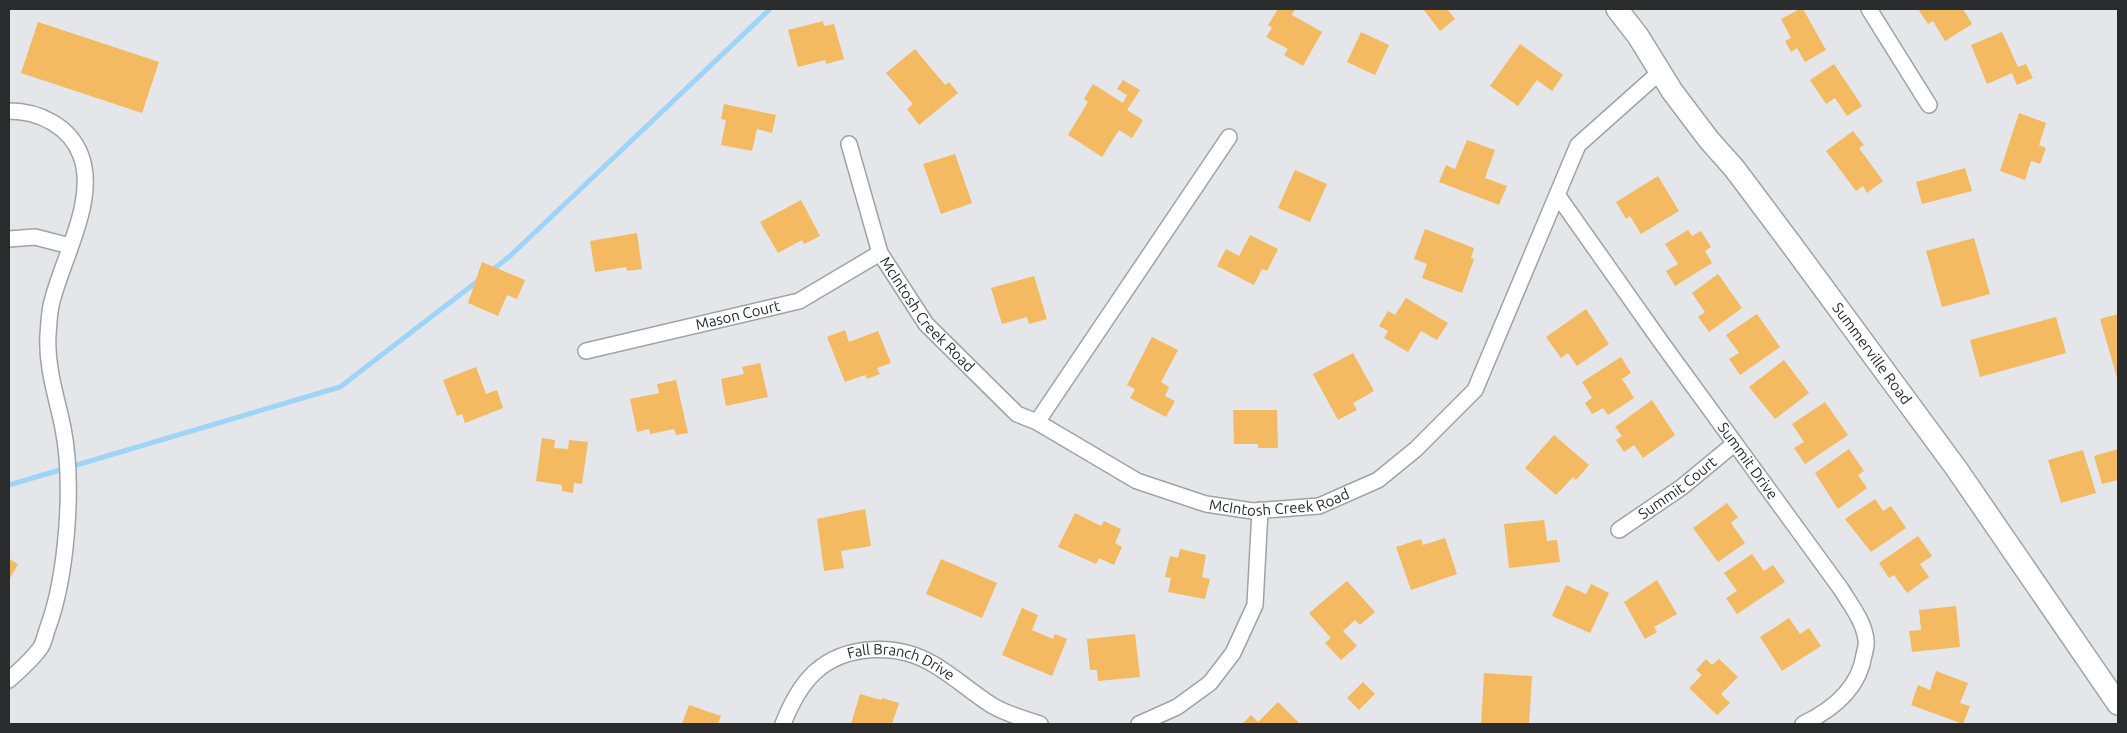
<svg xmlns="http://www.w3.org/2000/svg" width="2127" height="733" viewBox="0 0 2127 733" font-family="Ubuntu,sans-serif">
<rect width="100%" height="100%" fill="#e4e6ea"/>
<g fill="none" stroke-linecap="round" stroke-linejoin="round">
<!-- stream -->
<g stroke="#9fd4f9" stroke-width="5">
<path d="M 490,272 L 510,256 L 770,9"/>
<path d="M 9,485 L 340,387 L 479,280"/>
</g>
</g>
<!-- building -->
<g fill="#f3ba61">
<path d="M 1278,9 L 1295,9 L 1292,15 L 1322,32 L 1303,66 L 1284,55 L 1288,49 L 1266,37 L 1272,28 L 1268,25 Z"/>
<path d="M 1423,9 L 1447,9 L 1455,19 L 1440,31 Z"/>
<path d="M 1800,9 L 1803,9 L 1826,50 L 1805,62 L 1797,48 L 1791,52 L 1785,41 L 1791,38 L 1781,19 Z"/>
<path d="M 1918,9 L 1963,9 L 1972,24 L 1945,41 L 1933,21 L 1928,24 Z"/>
<path d="M 823,21 L 824,26 L 834,24 L 844,59 L 826,64 L 825,60 L 798,67 L 788,30 Z"/>
<path d="M 38,22 L 159,62 L 142,113 L 21,73 Z"/>
<path d="M 1361,32 L 1389,45 L 1375,75 L 1347,62 Z"/>
<path d="M 2002,32 L 2018,67 L 2026,64 L 2033,78 L 2017,85 L 2012,73 L 1987,84 L 1971,45 Z"/>
<path d="M 1520,44 L 1563,75 L 1552,91 L 1537,80 L 1518,106 L 1490,86 Z"/>
<path d="M 915,49 L 945,85 L 949,82 L 958,93 L 919,125 L 907,109 L 913,104 L 886,73 Z"/>
<path d="M 1834,64 L 1862,106 L 1847,116 L 1835,98 L 1826,104 L 1810,80 Z"/>
<path d="M 1123,80 L 1140,90 L 1127,110 L 1143,120 L 1132,138 L 1119,130 L 1102,157 L 1068,135 L 1088,102 L 1084,99 L 1093,84 L 1123,103 L 1127,95 L 1117,89 Z"/>
<path d="M 724,104 L 776,115 L 772,133 L 757,129 L 752,151 L 721,145 L 726,120 L 721,119 Z"/>
<path d="M 2019,113 L 2046,123 L 2039,145 L 2046,148 L 2040,164 L 2031,161 L 2025,180 L 2000,171 Z"/>
<path d="M 1853,131 L 1864,145 L 1859,148 L 1883,181 L 1867,193 L 1863,186 L 1856,191 L 1826,151 Z"/>
<path d="M 1467,140 L 1495,150 L 1485,178 L 1507,186 L 1499,205 L 1439,182 L 1446,165 L 1455,169 Z"/>
<path d="M 955,154 L 972,203 L 941,214 L 923,164 Z"/>
<path d="M 1965,168 L 1972,191 L 1922,204 L 1916,182 Z"/>
<path d="M 1295,170 L 1327,184 L 1310,222 L 1278,208 Z"/>
<path d="M 1658,176 L 1679,211 L 1641,234 L 1630,216 L 1626,219 L 1616,202 Z"/>
<path d="M 801,200 L 820,236 L 804,244 L 802,240 L 778,253 L 760,222 Z"/>
<path d="M 1425,229 L 1474,248 L 1471,258 L 1474,259 L 1462,293 L 1422,278 L 1427,264 L 1414,259 Z"/>
<path d="M 1688,230 L 1692,236 L 1701,231 L 1711,247 L 1705,251 L 1712,263 L 1675,286 L 1666,271 L 1678,264 L 1665,244 Z"/>
<path d="M 637,233 L 642,269 L 627,271 L 626,267 L 595,272 L 590,241 Z"/>
<path d="M 1250,235 L 1278,249 L 1267,271 L 1262,269 L 1254,285 L 1217,266 L 1226,249 L 1239,256 Z"/>
<path d="M 1974,238 L 1990,294 L 1942,307 L 1926,251 Z"/>
<path d="M 482,262 L 525,280 L 517,299 L 507,295 L 498,316 L 468,303 Z"/>
<path d="M 1718,274 L 1742,308 L 1709,332 L 1698,317 L 1705,312 L 1692,293 Z"/>
<path d="M 1034,276 L 1047,319 L 1029,324 L 1027,317 L 1002,324 L 991,288 Z"/>
<path d="M 1406,298 L 1448,323 L 1437,340 L 1421,331 L 1408,352 L 1384,338 L 1388,331 L 1379,326 L 1388,311 L 1395,315 Z"/>
<path d="M 1586,309 L 1609,344 L 1577,366 L 1568,353 L 1561,358 L 1546,337 Z"/>
<path d="M 1757,314 L 1780,347 L 1740,375 L 1729,359 L 1739,353 L 1726,335 Z"/>
<path d="M 2118,314 L 2118,381 L 2100,319 Z"/>
<path d="M 2056,317 L 2066,353 L 1980,377 L 1970,340 Z"/>
<path d="M 845,330 L 849,342 L 878,331 L 891,363 L 877,368 L 880,374 L 867,379 L 865,375 L 845,382 L 827,337 Z"/>
<path d="M 1152,337 L 1178,350 L 1161,382 L 1169,387 L 1165,396 L 1175,401 L 1166,417 L 1130,398 L 1135,389 L 1127,385 Z"/>
<path d="M 1353,353 L 1374,391 L 1353,403 L 1357,410 L 1338,420 L 1313,374 Z"/>
<path d="M 1621,357 L 1631,373 L 1622,379 L 1634,398 L 1608,415 L 1603,408 L 1592,414 L 1585,403 L 1592,398 L 1582,382 Z"/>
<path d="M 1784,360 L 1809,393 L 1775,419 L 1749,387 Z"/>
<path d="M 760,363 L 768,397 L 726,406 L 721,379 L 744,374 L 742,367 Z"/>
<path d="M 476,367 L 486,394 L 497,390 L 503,408 L 465,423 L 462,414 L 457,416 L 443,380 Z"/>
<path d="M 676,380 L 688,433 L 676,435 L 674,429 L 650,434 L 649,429 L 637,432 L 630,399 L 659,393 L 657,384 Z"/>
<path d="M 1652,400 L 1675,435 L 1643,458 L 1634,445 L 1624,452 L 1616,440 L 1622,436 L 1615,427 Z"/>
<path d="M 1825,402 L 1848,435 L 1805,464 L 1794,448 L 1804,442 L 1792,424 Z"/>
<path d="M 1233,410 L 1277,410 L 1278,448 L 1258,448 L 1258,444 L 1234,444 Z"/>
<path d="M 1554,435 L 1589,465 L 1576,480 L 1573,477 L 1556,495 L 1525,468 Z"/>
<path d="M 542,438 L 555,440 L 554,448 L 568,449 L 569,440 L 588,442 L 582,484 L 574,483 L 573,493 L 562,491 L 562,485 L 536,481 Z"/>
<path d="M 1849,449 L 1864,471 L 1858,475 L 1867,488 L 1838,509 L 1815,473 Z"/>
<path d="M 2118,449 L 2118,480 L 2102,484 L 2094,456 Z"/>
<path d="M 2083,450 L 2096,493 L 2061,503 L 2048,460 Z"/>
<path d="M 1875,499 L 1883,511 L 1891,506 L 1906,528 L 1871,552 L 1845,519 Z"/>
<path d="M 1727,503 L 1738,517 L 1731,523 L 1745,543 L 1718,562 L 1693,528 Z"/>
<path d="M 865,509 L 871,546 L 841,551 L 844,568 L 824,571 L 817,519 Z"/>
<path d="M 1075,513 L 1101,526 L 1104,521 L 1121,529 L 1115,543 L 1122,547 L 1114,565 L 1099,558 L 1096,564 L 1058,547 Z"/>
<path d="M 1544,520 L 1547,541 L 1557,540 L 1560,562 L 1509,568 L 1504,524 Z"/>
<path d="M 1918,536 L 1932,556 L 1920,564 L 1929,577 L 1907,593 L 1894,575 L 1889,578 L 1879,563 Z"/>
<path d="M 1445,538 L 1457,574 L 1411,590 L 1396,547 L 1421,539 L 1423,545 Z"/>
<path d="M 1180,549 L 1206,555 L 1202,577 L 1210,579 L 1205,599 L 1168,592 L 1171,578 L 1165,577 L 1170,556 L 1178,558 Z"/>
<path d="M 1752,554 L 1764,571 L 1773,565 L 1785,582 L 1737,614 L 1726,598 L 1737,591 L 1724,573 Z"/>
<path d="M 9,559 L 18,564 L 9,580 Z"/>
<path d="M 941,559 L 997,583 L 982,618 L 926,594 Z"/>
<path d="M 1657,580 L 1677,614 L 1654,627 L 1657,632 L 1645,639 L 1624,602 Z"/>
<path d="M 1347,581 L 1375,612 L 1360,625 L 1355,620 L 1343,631 L 1357,646 L 1341,660 L 1325,643 L 1331,638 L 1309,613 Z"/>
<path d="M 1591,584 L 1609,593 L 1590,633 L 1552,616 L 1566,585 L 1586,594 Z"/>
<path d="M 1956,606 L 1960,647 L 1912,652 L 1909,631 L 1921,630 L 1919,610 Z"/>
<path d="M 1022,608 L 1038,615 L 1032,630 L 1053,639 L 1055,634 L 1067,639 L 1052,676 L 1002,655 Z"/>
<path d="M 1789,618 L 1800,634 L 1809,628 L 1821,646 L 1782,671 L 1760,637 Z"/>
<path d="M 1135,634 L 1140,677 L 1098,681 L 1097,670 L 1090,670 L 1087,639 Z"/>
<path d="M 1706,659 L 1712,665 L 1719,659 L 1738,677 L 1721,694 L 1730,703 L 1717,715 L 1689,688 L 1702,675 L 1696,670 Z"/>
<path d="M 1936,671 L 1968,683 L 1960,703 L 1970,706 L 1963,724 L 1911,705 L 1918,685 L 1930,690 Z"/>
<path d="M 1484,673 L 1532,676 L 1529,724 L 1481,724 Z"/>
<path d="M 1363,682 L 1375,694 L 1359,710 L 1347,698 Z"/>
<path d="M 860,694 L 881,700 L 882,698 L 899,703 L 892,724 L 851,724 Z"/>
<path d="M 1278,702 L 1300,724 L 1242,724 L 1251,715 L 1258,722 Z"/>
<path d="M 689,705 L 721,716 L 718,724 L 682,724 Z"/>
</g>
<g fill="none" stroke-linecap="round" stroke-linejoin="round">
<defs>
<g id="street">
<path d="M 1869,9 L 1929,105"/>
<path d="M 9,111 C 39,111 70,126 81,156 C 97,199 64,256 53,298 C 49,309 49,323 48,335 C 46,367 57,398 63,428 C 74,484 67,577 47,630 C 45,636 44,642 41,647 C 32,660 20,670 9,680"/>
<path id="s1" d="M 849,144 L 880,253 L 926,324 L 1017,414 L 1037,422 L 1137,481 L 1206,504 L 1253,511 L 1319,506 L 1378,480 L 1416,449 L 1475,390 L 1578,145 L 1660,72"/>
<path id="s2" d="M 1558,196 L 1661,342 L 1841,589 C 1850,604 1864,621 1866,640 C 1867,645 1865,651 1864,655 C 1859,689 1832,710 1803,724"/>
<path d="M 9,239 L 35,237 L 70,246"/>
<path id="s3" d="M 586,351 L 799,301 L 880,253"/>
<path d="M 1037,422 L 1229,137"/>
<path id="s4" d="M 1619,530 L 1682,487 L 1734,444"/>
<path id="s5" d="M 783,724 C 790,706 800,686 815,672 C 846,644 898,643 933,664 C 954,676 972,693 993,706 C 1007,714 1024,719 1040,724"/>
<path d="M 1139,724 L 1177,707 L 1210,683 L 1233,653 L 1255,605 L 1260,510"/>
</g>
<g id="secondary">
<path id="s6" d="M 1617,9 L 1638,36 L 1672,91 L 1709,140 L 1734,168 L 1791,244 L 1956,468 L 2118,704"/>
</g>
</defs>
<!-- street casing -->
<use href="#street" stroke="#a1a2a6" stroke-width="18"/>
<!-- secondary casing -->
<use href="#secondary" stroke="#a1a2a6" stroke-width="24"/>
<!-- street -->
<use href="#street" stroke="#fff" stroke-width="15"/>
<!-- secondary -->
<use href="#secondary" stroke="#fff" stroke-width="21"/>
</g>
<g text-anchor="middle" stroke-width="4" stroke-linejoin="round" paint-order="stroke">
<!-- street labels -->
<g font-size="15" fill="#2a2b2d" stroke="#f2f3f7">
<text dy="5" stroke="none"><textPath href="#s1" startOffset="191">McIntosh Creek Road</textPath></text>
<text dy="5" stroke="none"><textPath href="#s3" startOffset="156">Mason Court</textPath></text>
<text dy="5" stroke="none"><textPath href="#s6" startOffset="429">Summerville Road</textPath></text>
<text dy="5" stroke="none"><textPath href="#s2" startOffset="326">Summit Drive</textPath></text>
<text dy="5" stroke="none"><textPath href="#s4" startOffset="72">Summit Court</textPath></text>
<text dy="5" stroke="none"><textPath href="#s1" startOffset="611">McIntosh Creek Road</textPath></text>
<text dy="5" stroke="none"><textPath href="#s5" startOffset="155">Fall Branch Drive</textPath></text>
</g>
</g>
<!-- border -->
<rect width="2127" height="733" fill="none" stroke="#2a2b2d" stroke-width="20"/>
</svg>
